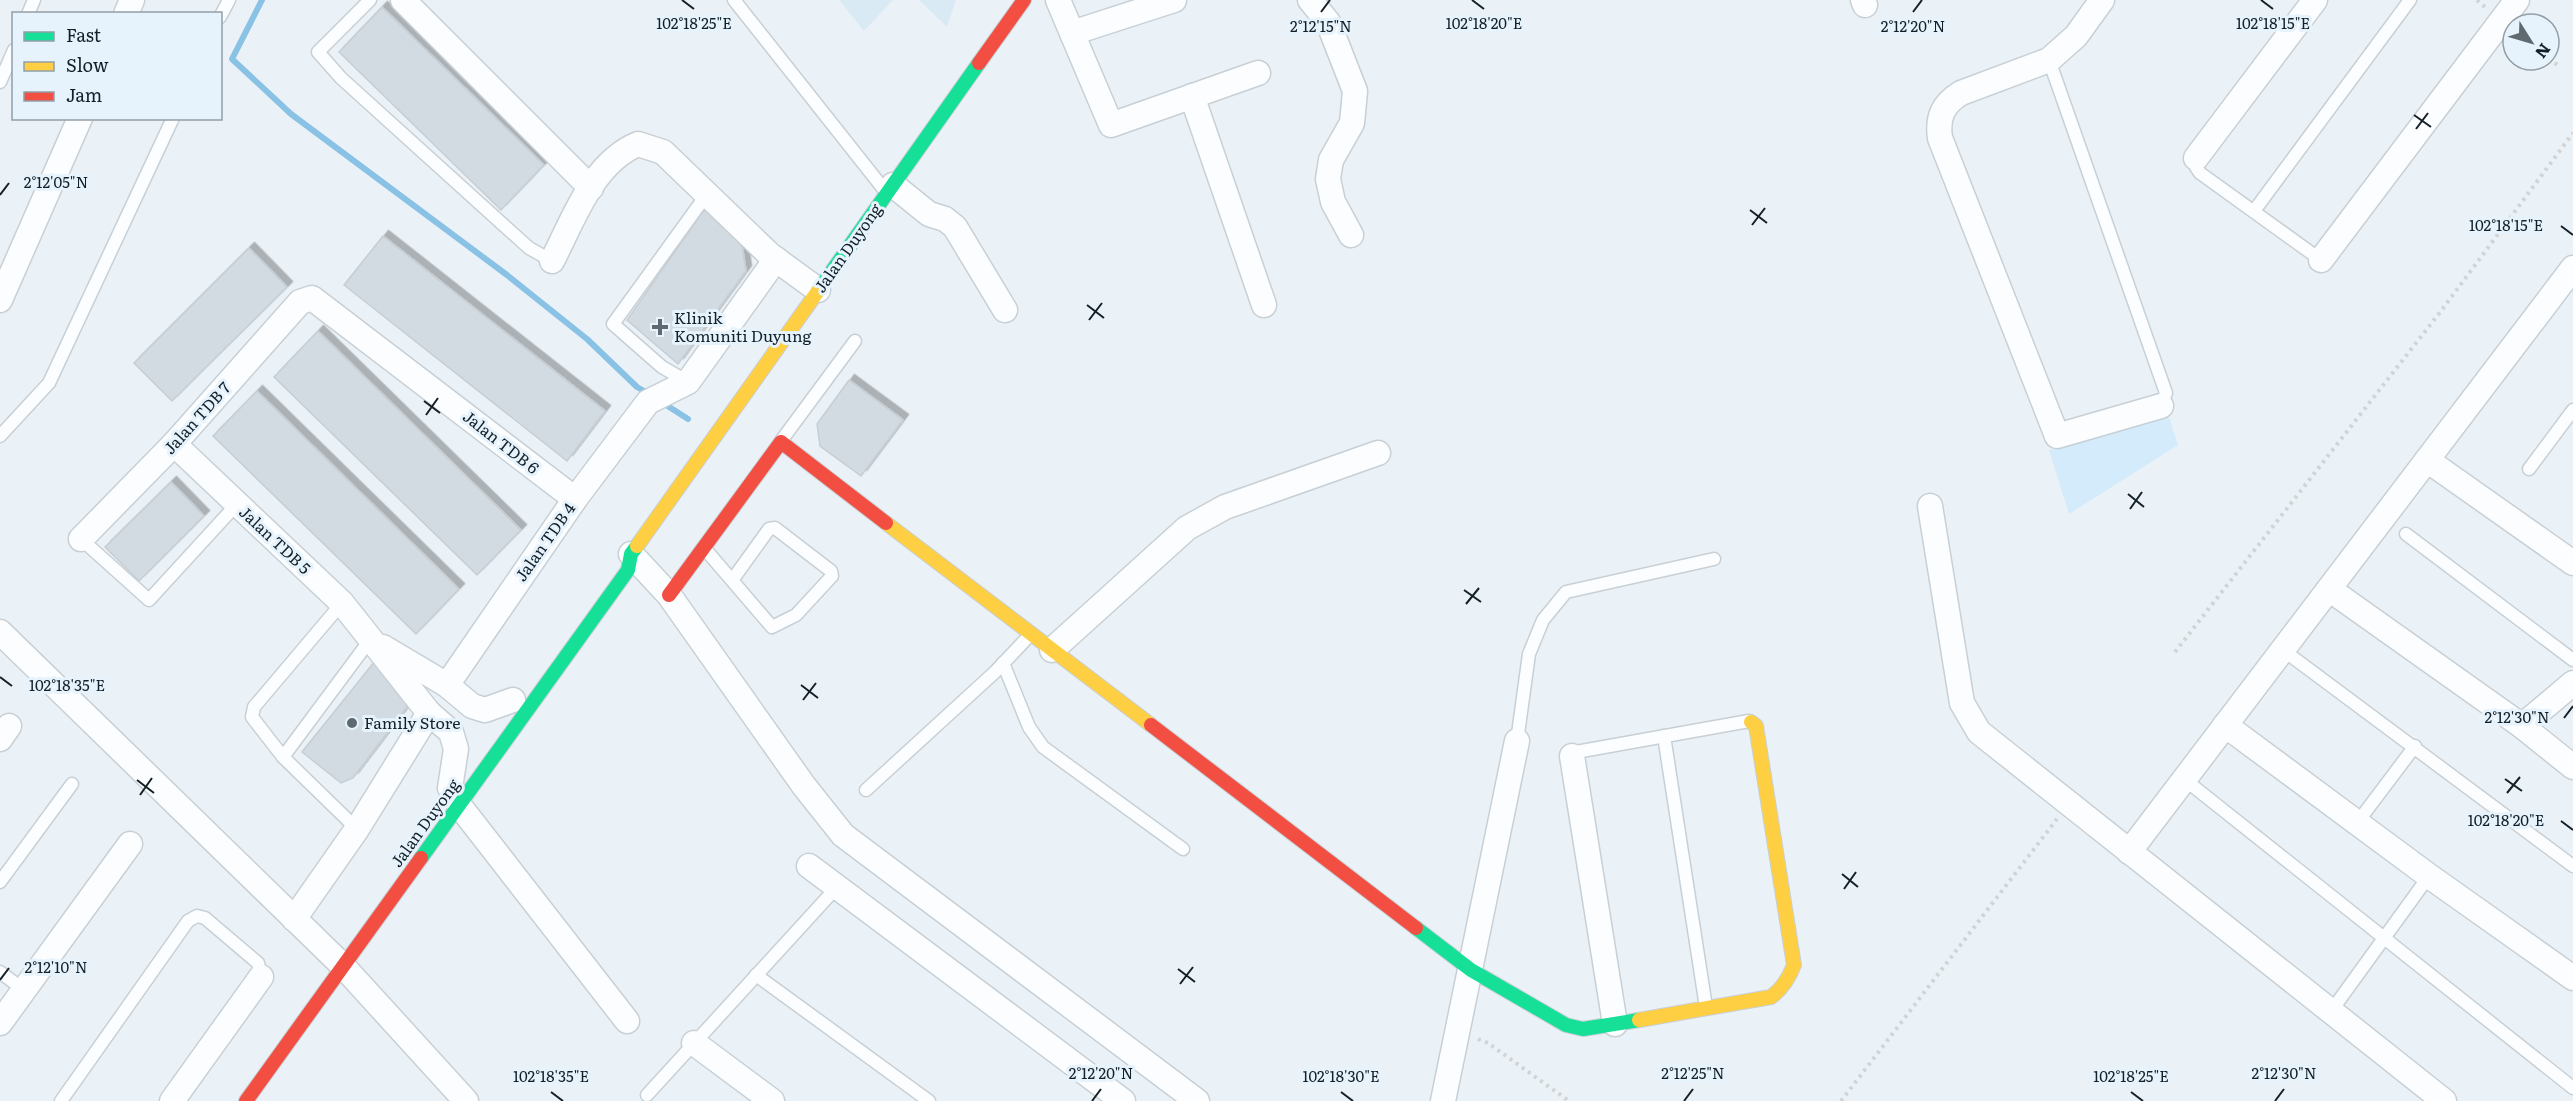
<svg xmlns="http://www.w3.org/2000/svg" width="2573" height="1101" viewBox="0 0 2573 1101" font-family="Literata,serif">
<defs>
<filter id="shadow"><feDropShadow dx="5.5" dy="-5.5" stdDeviation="0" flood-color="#0004"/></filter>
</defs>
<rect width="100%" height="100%" fill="#ebf2f7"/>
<!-- built -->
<g fill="#daeaf5">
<path d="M 839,0 L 893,0 L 864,31 Z"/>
<path d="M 919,0 L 956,0 L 947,27 Z"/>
</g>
<!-- green -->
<path fill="#d3ebfb" d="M 2168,414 L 2178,445 L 2069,514 L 2049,450 Z"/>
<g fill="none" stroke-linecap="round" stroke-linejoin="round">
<!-- stream -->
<g stroke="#89c2e4" stroke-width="6">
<path d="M 262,0 L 232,59 L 291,114 L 507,275 L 587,339 L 637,387 L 649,394"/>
<path d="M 663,403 L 688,419"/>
</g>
</g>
<!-- building -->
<g fill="#d2dbe2" stroke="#c6ced4" stroke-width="1.5" filter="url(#shadow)">
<path d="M 382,7 L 544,165 L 501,210 L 339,52 Z"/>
<path d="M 706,207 L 742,245 L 746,271 L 678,364 L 627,320 Z"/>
<path d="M 383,236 L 605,411 L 567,461 L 344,285 Z"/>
<path d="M 249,248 L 287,287 L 172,401 L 134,363 Z"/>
<path d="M 318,331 L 521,530 L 477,575 L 274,377 Z"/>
<path d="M 849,380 L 903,420 L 861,476 L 820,446 L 817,424 Z"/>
<path d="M 257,391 L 459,589 L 416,634 L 213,436 Z"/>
<path d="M 171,482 L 204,516 L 139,581 L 105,547 Z"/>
<path d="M 375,661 L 400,681 L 407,707 L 353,778 L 341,783 L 302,752 Z"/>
</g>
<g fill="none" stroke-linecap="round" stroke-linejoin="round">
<defs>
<g id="lane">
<path d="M 370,0 L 318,52 L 341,78 L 529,248 L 552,261"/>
<path d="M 734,0 L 886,192"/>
<path d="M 28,14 L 34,0"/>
<path d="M 220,17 L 229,0"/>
<path d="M 2049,60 L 2166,393 L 2161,406"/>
<path d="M 0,82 L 14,50"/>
<path d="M 2196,158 L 2196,167 L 2200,173 L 2321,260"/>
<path d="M 2254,211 L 2410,0"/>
<path d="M 688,382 L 662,367 L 613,324 L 707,194"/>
<path d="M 0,436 L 49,383 L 173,118"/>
<path d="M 781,441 L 855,341"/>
<path d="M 2529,469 L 2573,410"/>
<path d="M 2406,534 L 2573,660"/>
<path d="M 81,539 L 149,600 L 237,504"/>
<path d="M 705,549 L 772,627 L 796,615 L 832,576 L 831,571 L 775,528 L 769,529 L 733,579"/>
<path d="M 342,603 L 254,707 L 252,717 L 283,757 L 357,829"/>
<path d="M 2283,650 L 2573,866"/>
<path d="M 1003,663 L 1029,727 L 1043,747 L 1183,849"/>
<path d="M 1664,736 L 1706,1007"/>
<path d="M 1517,741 L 1529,654 L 1543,620 L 1566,592 L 1714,559"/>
<path d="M 1572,756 L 1576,752 L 1749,721"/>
<path d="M 283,757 L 370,640"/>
<path d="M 2184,779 L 2573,1088"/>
<path d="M 866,790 L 995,672 L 1030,635"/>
<path d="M 2357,823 L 2415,746"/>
<path d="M 0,882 L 72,784"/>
<path d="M 0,972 L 24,990"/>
<path d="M 756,975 L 929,1101"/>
<path d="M 2332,1010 L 2429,876"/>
<path d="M 647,1095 L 837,887"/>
<path d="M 61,1101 L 188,921 L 197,916 L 205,918 L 258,963 L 261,977"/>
</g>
<g id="street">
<path d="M 403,0 L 591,188"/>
<path d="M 1058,0 L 1111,125 L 1258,73"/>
<path d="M 1310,0 L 1328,22 L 1355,91 L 1352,123 L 1331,160 L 1328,179 L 1333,202 L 1351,235"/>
<path d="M 1863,0 L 1865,5"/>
<path d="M 2102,0 L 2076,36 L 2049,60 L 1961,93 C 1943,104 1937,117 1940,138 L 2057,436 L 2161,406"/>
<path d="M 126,14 L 132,0"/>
<path d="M 1072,33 L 1174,0"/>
<path d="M 1192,96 L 1264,305"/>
<path d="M 2196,158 L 2315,0"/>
<path d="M 893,185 L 929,214 L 945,219 L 955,227 L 1005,310"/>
<path d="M 2321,260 L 2517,0"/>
<path d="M 552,261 C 573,221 592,163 638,144 L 663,152 L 770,255 L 818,290"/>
<path d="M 0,300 L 80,118"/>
<path d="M 174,444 L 342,603 L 429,713 L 451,732 L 456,749 L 450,788"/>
<path d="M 2427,460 L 2573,563"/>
<path d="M 1930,506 L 1962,703 L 1979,732 L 2444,1101"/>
<path d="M 81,539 L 174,444 L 300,302 L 312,298 L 575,499"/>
<path d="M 631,554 L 669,595 L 804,786 L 843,835 L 1197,1101"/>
<path d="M 2329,589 L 2522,726 L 2573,767"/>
<path d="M 0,632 L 343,966 L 466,1101"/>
<path d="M 383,647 L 447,685 L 472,706 L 485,710 L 513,700"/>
<path d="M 1052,650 L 1187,528 L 1225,507 L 1378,453"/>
<path d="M 447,685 L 575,499 L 648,402 L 688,382 L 776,259"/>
<path d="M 2225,725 L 2429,876 L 2573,978"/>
<path d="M 2522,726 L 2573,683"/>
<path d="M 0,739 L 9,726"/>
<path d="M 1572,756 L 1615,1024"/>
<path d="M 459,805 L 627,1021"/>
<path d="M 2129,852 L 2573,268"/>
<path d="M 809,866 L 1123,1101"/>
<path d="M 294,919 L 357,829 L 429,713"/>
<path d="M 0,1023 L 130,844"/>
<path d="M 694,1043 L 772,1101"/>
<path d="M 172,1101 L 261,977"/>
<path d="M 1443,1101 L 1517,741"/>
</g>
<g id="fast">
<path d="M 818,291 L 979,63"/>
<path d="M 421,858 L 628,570 L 631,554 L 637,546"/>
<path d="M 1416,928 L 1471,970 L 1566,1025 L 1583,1029 L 1639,1020"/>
</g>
<g id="slow">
<path d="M 886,523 L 1151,725"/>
<path d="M 637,546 L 818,291"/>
<path d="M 1639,1020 L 1771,997 C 1782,989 1789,978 1794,965 L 1756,726 L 1751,722"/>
</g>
<g id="jam">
<path d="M 979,63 L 1024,0"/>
<path d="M 669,595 L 781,442 L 886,523"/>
<path d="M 1151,725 L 1416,928"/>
<path d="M 246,1101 L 421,858"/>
</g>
</defs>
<!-- lane casing -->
<use href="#lane" stroke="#c7d0d6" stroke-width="15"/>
<!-- street casing -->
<use href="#street" stroke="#c7d0d6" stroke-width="27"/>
<!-- fast casing -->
<use href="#fast" stroke="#c7d0d6" stroke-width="16"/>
<!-- slow casing -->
<use href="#slow" stroke="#c7d0d6" stroke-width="16"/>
<!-- jam casing -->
<use href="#jam" stroke="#c7d0d6" stroke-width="16"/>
<!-- path -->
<g stroke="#d1d3d4" stroke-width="4" stroke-dasharray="3 4.5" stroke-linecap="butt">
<path d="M 2477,0 L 2485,7"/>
<path d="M 2549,58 L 2560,67"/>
<path d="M 2175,652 L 2441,311 L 2573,133"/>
<path d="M 1478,1039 L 1488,1043 L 1569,1101"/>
<path d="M 1841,1101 L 2057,819"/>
</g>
<!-- lane -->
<use href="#lane" stroke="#fcfdfe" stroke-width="12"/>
<!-- street -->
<use href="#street" stroke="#fcfdfe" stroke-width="24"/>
<!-- fast -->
<use href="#fast" stroke="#16e098" stroke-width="14"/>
<!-- slow -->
<use href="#slow" stroke="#ffcf43" stroke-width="14"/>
<!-- jam -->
<use href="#jam" stroke="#f24e42" stroke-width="14"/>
</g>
<!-- ticks -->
<path fill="none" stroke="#142028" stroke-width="2" d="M 682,0 L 694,9M 1472,0 L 1484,9M 2261,0 L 2273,9M 1321,12 L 1330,0M 1913,12 L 1922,0M 2414,115 L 2431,127M 2416,129 L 2428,113M 0,195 L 9,183M 1750,210 L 1767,223M 1752,225 L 1765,208M 2561,226 L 2573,235M 1087,305 L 1104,318M 1089,320 L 1102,303M 424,401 L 440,413M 426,415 L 438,398M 2128,494 L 2144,507M 2130,509 L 2142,492M 1464,590 L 1481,602M 1466,604 L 1479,588M 0,677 L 12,686M 801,685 L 818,698M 803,700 L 816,683M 2564,718 L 2573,706M 2505,779 L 2522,791M 137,780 L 154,793M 2507,793 L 2520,777M 140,795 L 152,778M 2561,821 L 2573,830M 1842,874 L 1858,887M 1844,889 L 1856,872M 1178,969 L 1195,982M 0,980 L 9,968M 1180,984 L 1193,967M 551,1092 L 563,1101M 1341,1092 L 1353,1101M 2131,1092 L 2143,1101M 1092,1101 L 1101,1089M 1684,1101 L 1693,1089M 2275,1101 L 2284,1089"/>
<!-- markers -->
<g fill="#5f6a70" stroke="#e6f3fc" stroke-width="2">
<path d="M657 318h6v6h6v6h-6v6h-6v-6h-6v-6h6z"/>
<circle cx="352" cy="723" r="6"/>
</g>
<g text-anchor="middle" stroke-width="6" stroke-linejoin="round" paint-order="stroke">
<!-- street labels -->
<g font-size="16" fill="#142028" stroke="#e6f3fc">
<text transform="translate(848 248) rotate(-55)" y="6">Jalan Duyong</text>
<text transform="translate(197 418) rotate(-48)" y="6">Jalan TDB 7</text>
<text transform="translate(501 442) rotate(38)" y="6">Jalan TDB 6</text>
<text transform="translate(275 540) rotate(43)" y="6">Jalan TDB 5</text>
<text transform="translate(545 542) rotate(-55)" y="6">Jalan TDB 4</text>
<text transform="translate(425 823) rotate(-54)" y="6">Jalan Duyong</text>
</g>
<!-- poi labels -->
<g font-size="16" fill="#142028" stroke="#e6f3fc" text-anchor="start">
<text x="674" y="324">Klinik<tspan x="674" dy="18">Komuniti Duyung</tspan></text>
<text x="364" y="729">Family Store</text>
</g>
</g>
<g font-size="15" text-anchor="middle" fill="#142028" stroke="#e6f3fc" stroke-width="6" stroke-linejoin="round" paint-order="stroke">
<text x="1484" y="29">102°18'20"E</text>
<text x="2273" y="29">102°18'15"E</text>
<text x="694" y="29">102°18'25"E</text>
<text x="1321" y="32">2°12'15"N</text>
<text x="1913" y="32">2°12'20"N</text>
<text x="56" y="188">2°12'05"N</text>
<text x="2506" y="231">102°18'15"E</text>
<text x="67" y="691">102°18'35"E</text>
<text x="2517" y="723">2°12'30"N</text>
<text x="2506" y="826">102°18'20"E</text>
<text x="56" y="973">2°12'10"N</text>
<text x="1101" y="1079">2°12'20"N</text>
<text x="1693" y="1079">2°12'25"N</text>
<text x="2284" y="1079">2°12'30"N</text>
<text x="551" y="1082">102°18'35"E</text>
<text x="1341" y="1082">102°18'30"E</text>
<text x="2131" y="1082">102°18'25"E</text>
</g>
<!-- legend -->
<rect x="12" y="12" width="210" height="108" fill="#e6f3fc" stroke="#929fa7" stroke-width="1.5"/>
<rect x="24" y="32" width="30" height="9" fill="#16e098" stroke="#929fa7" stroke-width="1.5"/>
<text x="66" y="42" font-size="18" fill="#142028">Fast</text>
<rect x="24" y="62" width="30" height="9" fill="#ffcf43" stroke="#929fa7" stroke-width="1.5"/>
<text x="66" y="72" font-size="18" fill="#142028">Slow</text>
<rect x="24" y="92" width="30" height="9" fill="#f24e42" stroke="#929fa7" stroke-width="1.5"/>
<text x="66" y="102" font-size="18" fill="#142028">Jam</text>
<!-- north arrow -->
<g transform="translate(2531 42) rotate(127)"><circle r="28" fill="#e6f3fc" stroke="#929fa7" stroke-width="1.5"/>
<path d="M0-4.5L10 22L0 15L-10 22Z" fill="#5f6a70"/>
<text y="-9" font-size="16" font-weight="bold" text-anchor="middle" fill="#142028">N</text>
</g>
</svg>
